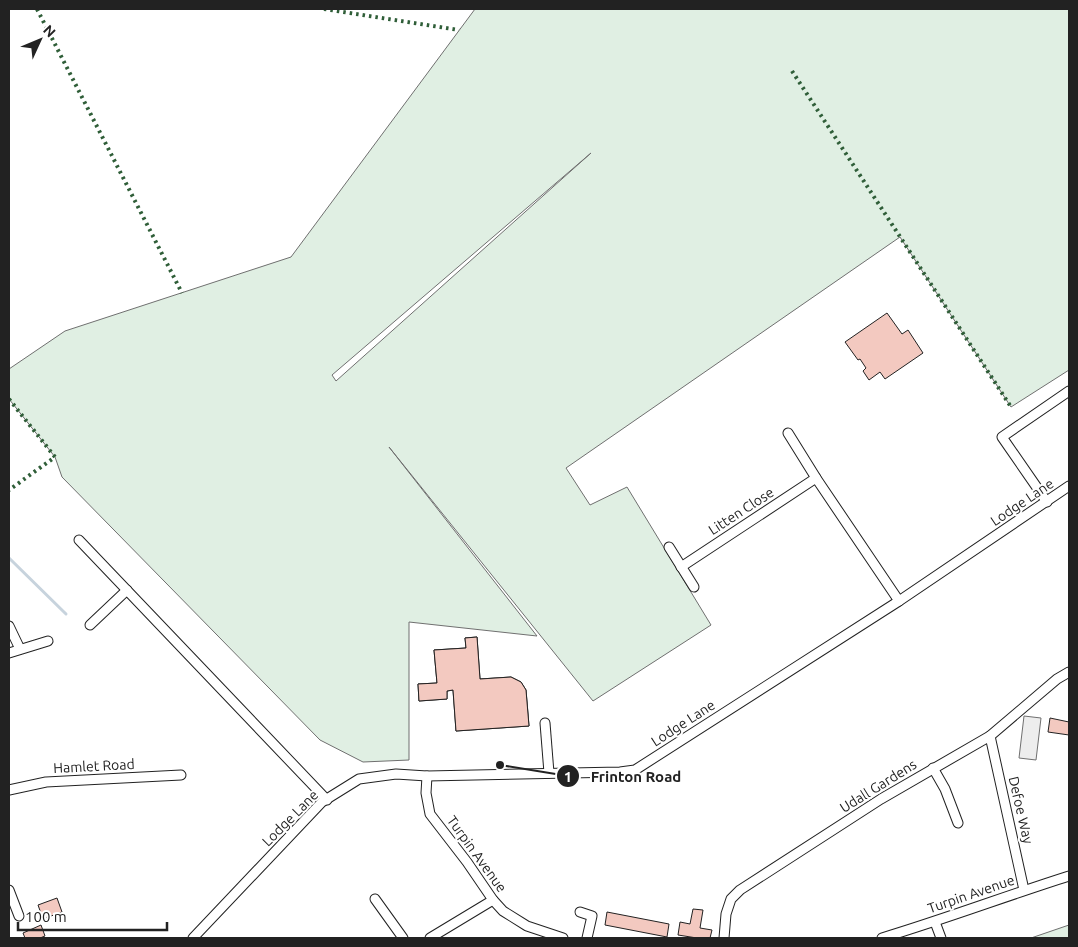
<svg xmlns="http://www.w3.org/2000/svg" width="1078" height="947" viewBox="0 0 1078 947" font-family="Ubuntu,sans-serif">
<rect width="100%" height="100%" fill="#fff"/>
<!-- green -->
<g fill="#e0efe3" stroke="#6f6f6f" fill-rule="evenodd">
<path d="M 475,9 L 1069,9 L 1069,370 L 1011,407 L 900,237 L 566,468 L 590,505 L 627,487 L 711,625 L 593,701 L 389,447 L 537,636 L 409,622 L 409,760 L 363,762 L 320,740 L 62,477 L 55,457 L 9,399 L 9,369 L 65,331 L 291,257 ZM 591,153 L 336,381 L 332,375 Z"/>
<path d="M 1069,925 L 1069,938 L 1031,938 Z"/>
</g>
<!-- parking -->
<path fill="#ededed" stroke="#6f6f6f" d="M 1024,716 L 1041,718 L 1036,760 L 1019,758 Z"/>
<g fill="none" stroke-linecap="round" stroke-linejoin="round">
<!-- stream -->
<path stroke="#c7d3dd" stroke-width="3" d="M 9,558 L 66,614"/>
</g>
<!-- building -->
<g fill="#f3c9c0" stroke="#222" fill-rule="evenodd">
<path d="M 887,313 L 902,334 L 908,330 L 923,353 L 885,379 L 880,372 L 869,380 L 863,371 L 866,368 L 860,359 L 858,360 L 845,342 Z"/>
<path d="M 477,637 L 480,679 L 511,677 L 521,682 L 526,690 L 529,726 L 456,731 L 453,690 L 447,691 L 447,699 L 419,701 L 418,684 L 437,683 L 434,650 L 466,648 L 465,638 ZM 466,665 L 468,678 L 449,680 L 447,667 ZM 507,697 L 509,709 L 473,712 L 472,699 Z"/>
<path d="M 477,637 L 480,679 L 511,677 L 521,682 L 526,690 L 529,726 L 456,731 L 453,690 L 447,691 L 447,699 L 419,701 L 418,684 L 437,683 L 434,650 L 466,648 L 465,638 Z"/>
<path d="M 1050,718 L 1069,722 L 1069,735 L 1048,732 Z"/>
<path d="M 57,898 L 62,912 L 43,919 L 38,905 Z"/>
<path d="M 693,909 L 703,910 L 700,928 L 712,930 L 710,938 L 697,938 L 678,935 L 680,922 L 690,924 Z"/>
<path d="M 607,912 L 669,924 L 667,937 L 605,925 Z"/>
<path d="M 41,925 L 45,936 L 40,938 L 25,938 L 23,933 Z"/>
</g>
<g fill="none" stroke-linecap="round" stroke-linejoin="round">
<defs>
<g id="street">
<path d="M 788,433 L 816,478 L 899,601"/>
<path d="M 1047,502 L 1002,437 L 1069,391"/>
<path d="M 79,540 L 327,800"/>
<path d="M 669,547 L 694,587"/>
<path d="M 681,567 L 816,478"/>
<path d="M 90,625 L 127,590"/>
<path d="M 9,626 L 20,649"/>
<path d="M 9,653 L 48,641"/>
<path d="M 545,723 L 549,773"/>
<path d="M 990,736 L 1024,890"/>
<path d="M 933,768 L 945,789 L 958,823"/>
<path d="M 427,776 L 426,793 L 430,814 L 467,862 L 493,900 L 503,911 L 527,926 L 563,938"/>
<path d="M 9,790 L 46,782 L 181,775"/>
<path d="M 9,890 L 19,916"/>
<path d="M 375,899 L 403,938"/>
<path d="M 580,912 L 592,916 L 587,938"/>
<path d="M 935,922 L 941,938"/>
<path d="M 193,938 L 322,802 L 359,779 L 396,774 L 427,776 L 620,772 L 635,770 L 899,601 L 1069,486"/>
<path d="M 430,938 L 493,900"/>
<path d="M 724,938 L 726,914 L 731,899 L 740,890 L 881,799 L 990,736 L 1057,679 L 1069,672"/>
<path d="M 882,938 C 945,919 1006,896 1069,876"/>
</g>
</defs>
<!-- street casing -->
<use href="#street" stroke="#222" stroke-width="11"/>
<!-- street -->
<use href="#street" stroke="#fff" stroke-width="9"/>
<!-- hedge -->
<g stroke="#2f5e38" stroke-width="4" stroke-dasharray="2.5 4" stroke-linecap="butt">
<path d="M 37,9 L 182,293"/>
<path d="M 324,9 L 459,30"/>
<path d="M 792,71 L 1011,407"/>
<path d="M 9,399 L 55,457 L 9,490"/>
</g>
</g>
<g text-anchor="middle" stroke-width="4" stroke-linejoin="round" paint-order="stroke">
<!-- street labels -->
<g font-size="14" fill="#222" stroke="#fff">
<text transform="translate(1022 502) rotate(-34)" y="5">Lodge Lane</text>
<text transform="translate(741 511) rotate(-33)" y="5">Litten Close</text>
<text transform="translate(683 723) rotate(-33)" y="5">Lodge Lane</text>
<text transform="translate(94 766) rotate(-3)" y="5">Hamlet Road</text>
<text transform="translate(878 786) rotate(-32)" y="5">Udall Gardens</text>
<text transform="translate(1021 810) rotate(77)" y="5">Defoe Way</text>
<text transform="translate(290 818) rotate(-45)" y="5">Lodge Lane</text>
<text transform="translate(477 854) rotate(54)" y="5">Turpin Avenue</text>
<text transform="translate(971 894) rotate(-19)" y="5">Turpin Avenue</text>
</g>
</g>
<!-- callouts -->
<path fill="none" stroke="#222" stroke-width="2" d="M500 765L568 776"/>
<g fill="#222" stroke="#fff" stroke-width="2">
<circle cx="500" cy="765" r="5"/>
<circle cx="568" cy="776" r="12"/>
</g>
<g font-size="15" text-anchor="middle" font-weight="bold" fill="#fff">
<text x="568" y="782">1</text>
</g>
<g font-size="15" text-anchor="middle" font-weight="bold" fill="#222" stroke="#fff" stroke-width="4" stroke-linejoin="round" paint-order="stroke">
<text x="636" y="782">Frinton Road</text>
</g>
<!-- border -->
<rect width="1078" height="947" fill="none" stroke="#222222" stroke-width="20"/>
<!-- north arrow -->
<g transform="translate(40 40) rotate(46)" stroke="#ffffff" stroke-width="4" paint-order="stroke">
<path d="M0-4L9 19L0 12L-9 19Z" fill="#222222"/>
<text y="-8" font-size="14" font-weight="bold" text-anchor="middle" fill="#222222">N</text>
</g>
<!-- scale -->
<path d="M18 922v8h149v-8" fill="none" stroke="#222222" stroke-width="2.5"/>
<text x="25" y="922" font-size="15" fill="#222222" stroke="#ffffff" stroke-width="4" paint-order="stroke">100 m</text>
</svg>
